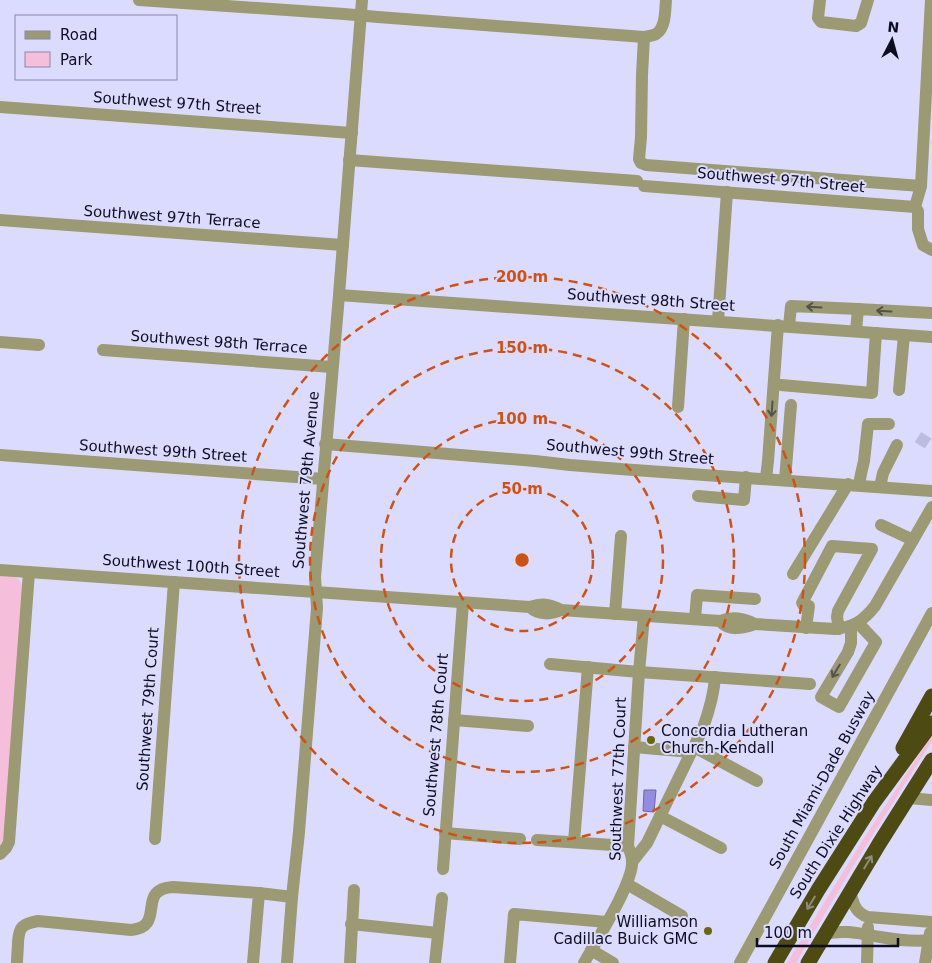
<svg xmlns="http://www.w3.org/2000/svg" width="932" height="963" viewBox="0 0 932 963" font-family="'DejaVu Sans',sans-serif">
<rect width="100%" height="100%" fill="#dbdbff"/>
<!-- green -->
<g fill="#f5beda">
<path d="M 0,574 C 13,576 19,575 23,588 L 4,837 L 0,845 Z"/>
<path d="M 932,735 L 932,741 L 852,868 L 796,963 L 787,963 L 866,835 Z"/>
</g>
<!-- water -->
<path fill="#948ce2" stroke="#6c66a8" d="M 644,790 L 656,790 L 654,812 L 643,811 Z"/>
<g fill="none" stroke-linecap="round" stroke-linejoin="round">
<!-- minor-tunnel -->
<path stroke="#bcbcde" stroke-width="12" stroke-dasharray="12 6" stroke-linecap="butt" d="M 918,437 L 932,446"/>
<!-- minor -->
<g stroke="#9b9a72" stroke-width="12">
<path d="M 139,0 L 344,14 L 378,17 L 644,37 C 648,36 653,36 656,34 C 666,28 665,10 666,0"/>
<path d="M 820,0 L 818,18 L 821,22 L 856,26 L 861,23 L 868,0"/>
<path d="M 931,0 L 921,186 L 915,207 L 918,211 L 918,229 L 923,245 L 932,250"/>
<path d="M 644,37 L 642,75 L 641,137 L 639,159 L 641,163 L 646,165 L 921,186"/>
<path d="M 0,107 L 352,133"/>
<path d="M 349,160 L 637,181"/>
<path d="M 644,186 L 915,207"/>
<path d="M 0,220 L 343,245"/>
<path d="M 339,295 L 932,337"/>
<path d="M 718,321 L 727,192"/>
<path d="M 789,326 L 791,306 L 858,309"/>
<path d="M 856,331 L 858,309 L 932,313"/>
<path d="M 0,342 L 39,345"/>
<path d="M 103,350 L 332,367"/>
<path d="M 781,385 L 872,393 L 876,333"/>
<path d="M 899,390 L 904,335"/>
<path d="M 678,407 L 684,319"/>
<path d="M 325,444 L 535,461 L 570,465 L 620,469 L 932,491"/>
<path d="M 0,455 L 323,479"/>
<path d="M 766,478 L 768,461 L 778,325"/>
<path d="M 785,480 L 791,405"/>
<path d="M 859,485 L 861,474 L 864,461 L 868,424 L 889,424"/>
<path d="M 880,487 L 883,473 L 897,445"/>
<path d="M 698,496 L 744,500 L 746,477"/>
<path d="M 881,525 L 913,540"/>
<path d="M 0,570 L 530,607 C 542,603 550,604 561,610 L 720,621 C 733,616 743,618 755,624 L 835,629 C 854,627 863,621 875,606 L 932,507"/>
<path d="M 793,574 L 848,484"/>
<path d="M 530,607 C 538,615 551,615 561,610"/>
<path d="M 615,614 L 621,536"/>
<path d="M 695,619 L 697,595 L 755,599"/>
<path d="M 720,621 C 729,632 743,628 755,624"/>
<path d="M 851,626 L 851,643 L 848,652 L 821,697 L 839,707 L 876,642 L 858,623"/>
<path d="M 806,628 L 809,606 L 804,606 L 802,603 L 832,546 L 872,549 L 838,611 L 837,617 L 839,629"/>
<path d="M 550,664 L 639,672 L 810,684"/>
<path d="M 454,720 L 528,726"/>
<path d="M 634,747 L 691,752"/>
<path d="M 694,747 L 757,781"/>
<path d="M 908,798 L 932,800"/>
<path d="M 660,816 L 721,848"/>
<path d="M 445,833 L 520,839"/>
<path d="M 155,839 L 174,582"/>
<path d="M 537,840 L 628,846"/>
<path d="M 574,842 L 588,667"/>
<path d="M 0,854 L 6,848 L 9,842 L 29,572"/>
<path d="M 632,862 L 647,843 L 703,728 C 709,711 714,695 715,677"/>
<path d="M 443,869 L 463,603"/>
<path d="M 627,884 L 682,916"/>
<path d="M 850,892 C 854,905 855,912 868,917 L 932,922"/>
<path d="M 259,893 L 292,897"/>
<path d="M 351,924 L 438,933"/>
<path d="M 825,934 C 844,929 862,934 880,937 C 897,940 915,942 932,940"/>
<path d="M 591,950 L 613,963"/>
<path d="M 17,963 C 17,956 18,949 18,942 C 19,927 22,924 38,921 L 131,930 C 167,927 135,889 173,887 L 259,893 L 253,963"/>
<path d="M 287,963 L 292,897 L 299,832 L 317,608 L 315,577 L 339,295 L 362,0"/>
<path d="M 350,963 L 354,890"/>
<path d="M 435,963 L 442,898"/>
<path d="M 510,963 L 514,914 L 607,922"/>
<path d="M 584,963 C 595,943 634,882 632,861 C 632,856 630,851 628,846 L 639,672 L 644,616"/>
<path d="M 740,963 L 932,613"/>
<path d="M 867,963 L 868,927"/>
<path d="M 925,963 L 930,933"/>
</g>
<!-- highway -->
<g stroke="#4d4a12" stroke-width="15">
<path d="M 903,748 L 932,696"/>
<path d="M 775,963 L 818,890 L 874,802 L 932,723"/>
<path d="M 808,963 L 879,844 L 932,760"/>
</g>
</g>
<!-- one-way arrows -->
<defs><path id="oneway-shaft" d="M-6 0H5M1.5-3L5.5 0L1.5 3" fill="none" stroke-width="1.6" stroke-linecap="round" stroke-linejoin="round" transform="scale(1.25)"/></defs>
<g stroke="#545349">
<use href="#oneway-shaft" transform="translate(814 307) rotate(-177)"/>
<use href="#oneway-shaft" transform="translate(884 311) rotate(-177)"/>
<use href="#oneway-shaft" transform="translate(772 409) rotate(94)"/>
<use href="#oneway-shaft" transform="translate(836 671) rotate(121)"/>
</g>
<g stroke="#8d8b7d">
<use href="#oneway-shaft" transform="translate(868 862) rotate(-59)"/>
<use href="#oneway-shaft" transform="translate(811 903) rotate(121)"/>
</g>
<!-- distance rings -->
<g fill="none" stroke="#d2510e" stroke-width="2.5" stroke-dasharray="9 6">
<circle cx="522" cy="560" r="71"/>
<circle cx="522" cy="560" r="141"/>
<circle cx="522" cy="560" r="212"/>
<circle cx="522" cy="560" r="283"/>
</g>
<!-- markers -->
<g fill="#6c6700" stroke="#dbdbff" stroke-width="2">
<circle cx="651" cy="740" r="5"/>
<circle cx="708" cy="931" r="5"/>
</g>
<g text-anchor="middle" stroke-width="4" stroke-linejoin="round" paint-order="stroke">
<!-- street labels -->
<g font-size="15" fill="#0e0c20" stroke="#dbdbff">
<text transform="translate(177 103) rotate(4)" y="5">Southwest 97th Street</text>
<text transform="translate(781 180) rotate(5)" y="5">Southwest 97th Street</text>
<text transform="translate(172 217) rotate(4)" y="5">Southwest 97th Terrace</text>
<text transform="translate(651 300) rotate(4)" y="5">Southwest 98th Street</text>
<text transform="translate(219 342) rotate(4)" y="5">Southwest 98th Terrace</text>
<text transform="translate(163 451) rotate(4)" y="5">Southwest 99th Street</text>
<text transform="translate(630 452) rotate(5)" y="5">Southwest 99th Street</text>
<text transform="translate(306 480) rotate(-85)" y="5">Southwest 79th Avenue</text>
<text transform="translate(191 566) rotate(4)" y="5">Southwest 100th Street</text>
<text transform="translate(148 709) rotate(-86)" y="5">Southwest 79th Court</text>
<text transform="translate(436 735) rotate(-85)" y="5">Southwest 78th Court</text>
<text transform="translate(618 779) rotate(-88)" y="5">Southwest 77th Court</text>
<text transform="translate(822 780) rotate(-61)" y="5">South Miami-Dade Busway</text>
<text transform="translate(836 832) rotate(-57)" y="5">South Dixie Highway</text>
</g>
<!-- poi labels -->
<g font-size="15" fill="#0e0c20" stroke="#dbdbff" text-anchor="start">
<text x="661" y="736">Concordia Lutheran<tspan x="661" dy="17">Church-Kendall</tspan></text>
<text x="698" y="927" text-anchor="end">Williamson<tspan x="698" dy="17">Cadillac Buick GMC</tspan></text>
</g>
</g>
<circle cx="522" cy="560" r="8" fill="#d2510e" stroke="#dbdbff" stroke-width="2.5"/>
<g font-size="15" text-anchor="middle" font-weight="bold" fill="#d2510e" stroke="#dbdbff" stroke-width="4" stroke-linejoin="round" paint-order="stroke">
<text x="522" y="282">200 m</text>
<text x="522" y="353">150 m</text>
<text x="522" y="424">100 m</text>
<text x="522" y="494">50 m</text>
</g>
<!-- legend -->
<rect x="15" y="15" width="162" height="65" fill="#dbdbff" stroke="#8988a6"/>
<rect x="25" y="31" width="25" height="8" fill="#9b9a72" stroke="#8988a6"/>
<text x="60" y="40" font-size="15" fill="#0e0c20">Road</text>
<rect x="25" y="52" width="25" height="15" fill="#f5beda" stroke="#8988a6"/>
<text x="60" y="65" font-size="15" fill="#0e0c20">Park</text>
<!-- north arrow -->
<g transform="translate(892 40) rotate(6)" stroke="#dbdbff" stroke-width="4" paint-order="stroke">
<path d="M0-4L9 19L0 12L-9 19Z" fill="#0e0c20"/>
<text y="-8" font-size="14" font-weight="bold" text-anchor="middle" fill="#0e0c20">N</text>
</g>
<!-- scale -->
<path d="M757 938v8h141v-8" fill="none" stroke="#0e0c20" stroke-width="2.5"/>
<text x="764" y="938" font-size="15" fill="#0e0c20" stroke="#dbdbff" stroke-width="4" paint-order="stroke">100 m</text>
</svg>
